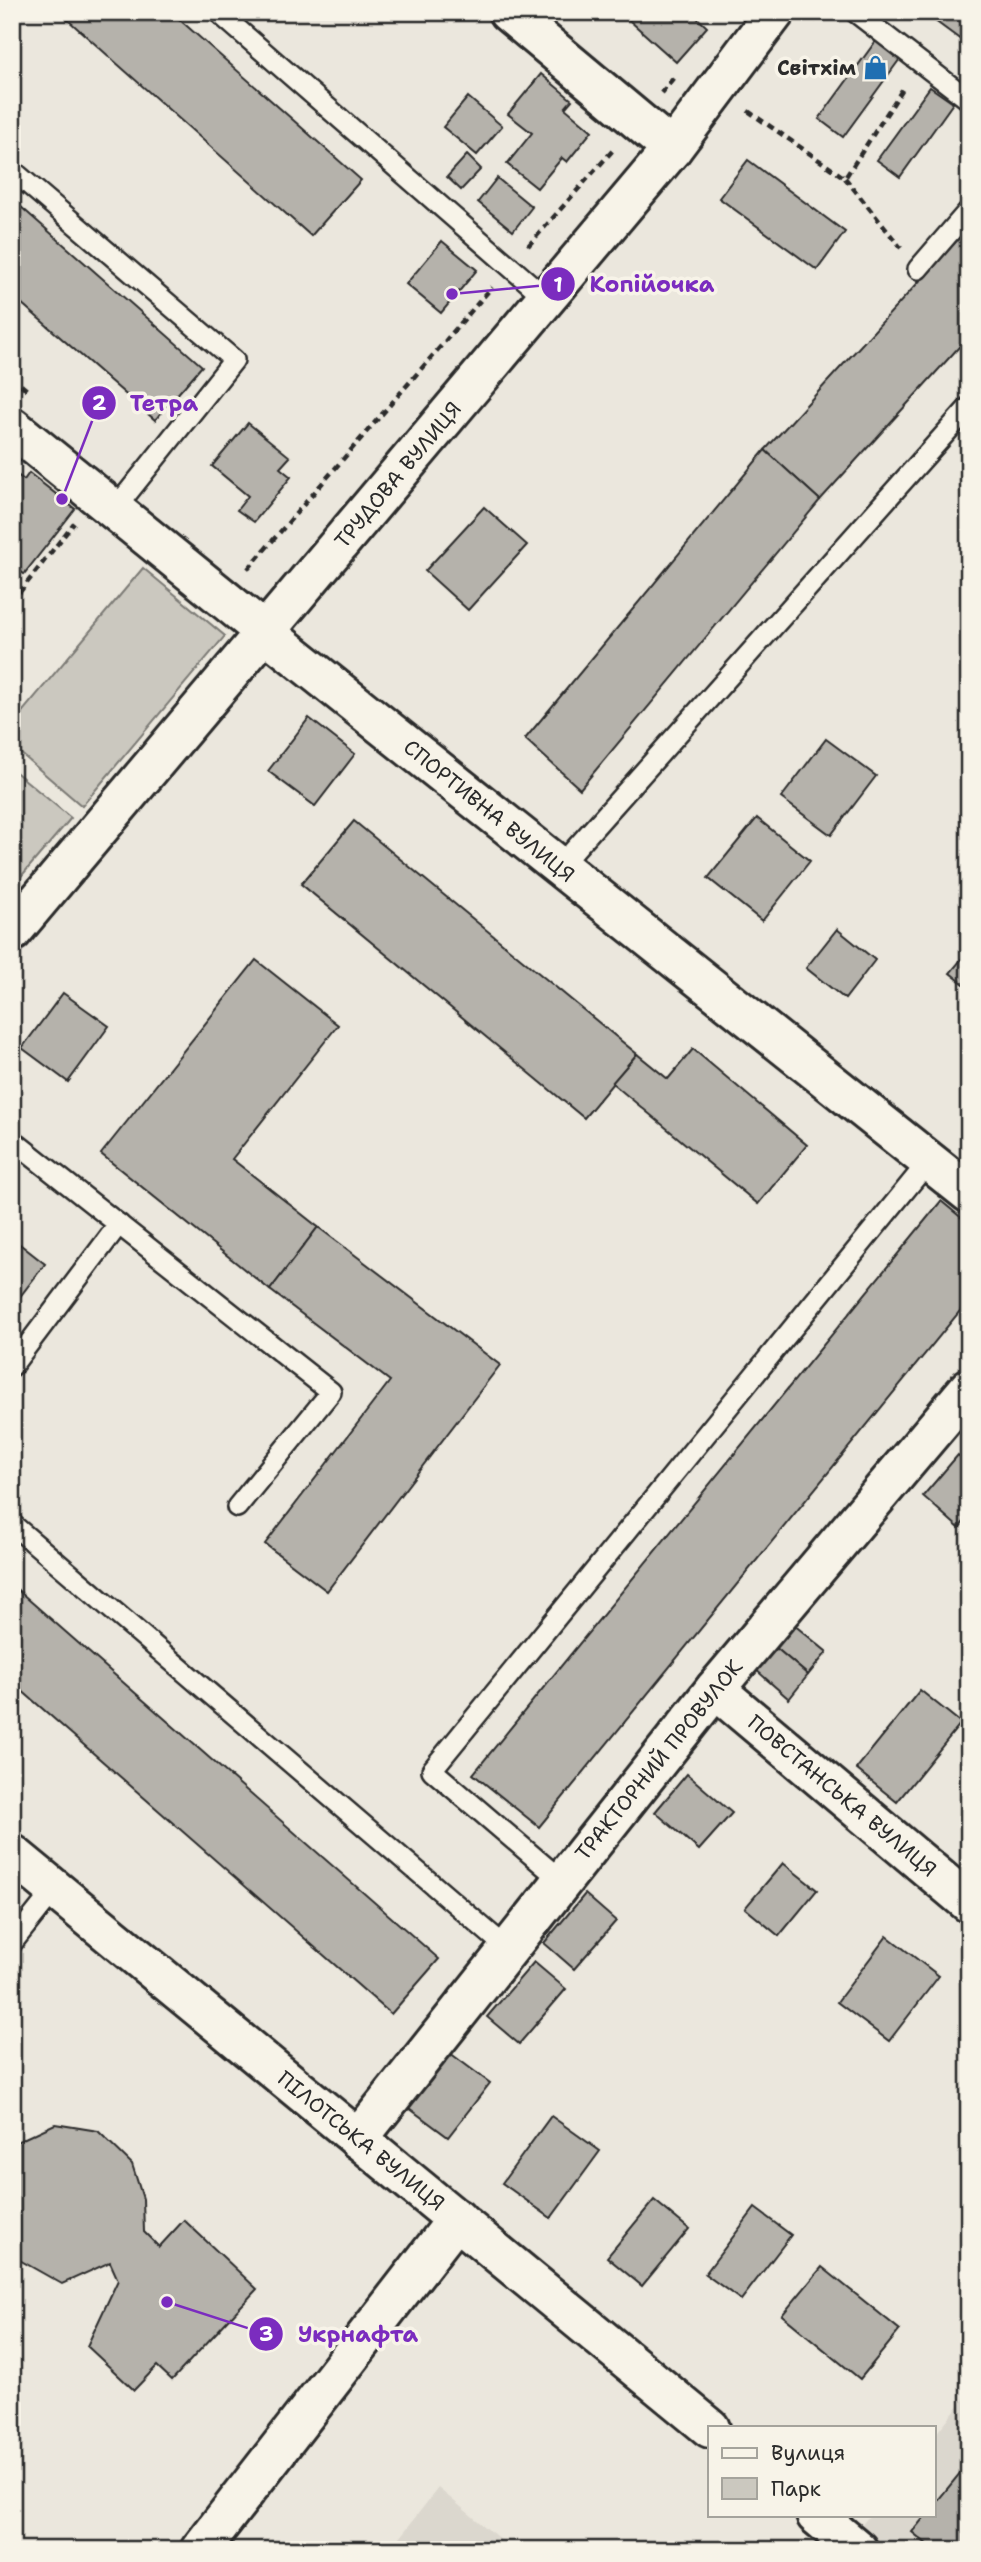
<svg xmlns="http://www.w3.org/2000/svg" width="981" height="2562" viewBox="0 0 981 2562" font-family="'Shantell Sans',sans-serif">
<rect width="100%" height="100%" fill="#ebe7dd"/>
<filter id="ink" filterUnits="userSpaceOnUse"><feTurbulence type="fractalNoise" baseFrequency=".0143" numOctaves="2"/><feDisplacementMap in="SourceGraphic" scale="14" xChannelSelector="R" yChannelSelector="G"/><feConvolveMatrix kernelMatrix="1 2 1 2 8 2 1 2 1" color-interpolation-filters="sRGB"/></filter>
<g filter="url(#ink)">
<!-- built -->
<g fill="#dbd7ce">
<path d="M 969,2393 L 969,2550 L 884,2550 L 858,2529 L 870,2515 L 934,2515 L 934,2436 Z"/>
<path d="M 438,2488 L 513,2550 L 390,2550 Z"/>
</g>
<!-- green -->
<g fill="#cbc8bf" stroke="#7b7a75" stroke-width="2">
<path d="M 143,568 L 225,636 L 82,806 L 12,746 L 12,724 Z"/>
<path d="M 12,769 L 71,818 L 12,887 Z"/>
</g>
<!-- building -->
<g fill="#b5b2ab" stroke="#2b2b2b" stroke-width="2">
<path d="M 59,12 L 171,12 L 361,180 L 311,236 Z"/>
<path d="M 620,12 L 691,12 L 707,27 L 676,62 Z"/>
<path d="M 923,12 L 969,12 L 969,46 Z"/>
<path d="M 878,38 L 902,56 L 843,137 L 819,119 Z"/>
<path d="M 541,74 L 572,100 L 565,108 L 592,131 L 567,162 L 562,158 L 537,188 L 507,164 L 532,133 L 508,114 Z"/>
<path d="M 930,87 L 953,103 L 900,177 L 877,160 Z"/>
<path d="M 468,97 L 502,126 L 477,155 L 443,127 Z"/>
<path d="M 467,155 L 481,169 L 461,190 L 447,177 Z"/>
<path d="M 748,160 L 845,232 L 817,270 L 719,198 Z"/>
<path d="M 497,178 L 532,207 L 513,231 L 478,202 Z"/>
<path d="M 12,199 L 202,366 L 155,420 L 12,295 Z"/>
<path d="M 969,227 L 969,336 L 820,500 L 765,450 Z"/>
<path d="M 442,241 L 477,270 L 441,313 L 406,284 Z"/>
<path d="M 248,423 L 290,457 L 280,468 L 291,477 L 254,522 L 237,510 L 248,496 L 212,466 Z"/>
<path d="M 765,450 L 820,500 L 580,789 L 525,739 Z"/>
<path d="M 12,471 L 24,480 L 29,473 L 75,509 L 24,574 L 12,565 Z"/>
<path d="M 484,507 L 527,545 L 468,610 L 425,571 Z"/>
<path d="M 309,718 L 355,754 L 315,806 L 268,771 Z"/>
<path d="M 826,739 L 876,776 L 831,835 L 781,798 Z"/>
<path d="M 757,818 L 810,861 L 762,921 L 708,878 Z"/>
<path d="M 354,821 L 637,1054 L 584,1118 L 301,884 Z"/>
<path d="M 837,929 L 875,960 L 845,999 L 806,968 Z"/>
<path d="M 969,950 L 969,988 L 950,973 Z"/>
<path d="M 256,960 L 338,1025 L 232,1159 L 318,1227 L 270,1290 L 101,1154 Z"/>
<path d="M 63,993 L 109,1026 L 68,1082 L 22,1048 Z"/>
<path d="M 693,1049 L 807,1145 L 758,1204 L 612,1083 L 637,1054 L 668,1079 Z"/>
<path d="M 941,1201 L 969,1224 L 969,1300 L 539,1827 L 473,1774 Z"/>
<path d="M 318,1227 L 500,1365 L 327,1591 L 265,1544 L 390,1381 L 270,1290 Z"/>
<path d="M 12,1238 L 45,1264 L 12,1307 Z"/>
<path d="M 958,1455 L 969,1464 L 969,1516 L 959,1528 L 923,1496 Z"/>
<path d="M 12,1585 L 439,1959 L 391,2014 L 12,1682 Z"/>
<path d="M 793,1624 L 827,1652 L 808,1675 L 775,1647 Z"/>
<path d="M 775,1647 L 808,1675 L 789,1699 L 755,1669 Z"/>
<path d="M 920,1690 L 961,1723 L 897,1802 L 856,1769 Z"/>
<path d="M 687,1774 L 732,1813 L 699,1850 L 655,1812 Z"/>
<path d="M 783,1863 L 817,1890 L 779,1936 L 745,1908 Z"/>
<path d="M 585,1894 L 616,1921 L 574,1969 L 544,1943 Z"/>
<path d="M 887,1936 L 939,1976 L 889,2041 L 837,2002 Z"/>
<path d="M 534,1962 L 566,1989 L 519,2044 L 487,2017 Z"/>
<path d="M 450,2053 L 490,2083 L 448,2137 L 409,2108 Z"/>
<path d="M 551,2116 L 600,2151 L 551,2218 L 502,2183 Z"/>
<path d="M 55,2124 L 98,2131 L 132,2164 L 143,2199 L 144,2232 L 159,2247 L 184,2220 L 257,2289 L 172,2380 L 157,2366 L 134,2390 L 87,2346 L 118,2280 L 110,2262 L 62,2284 L 16,2258 L 12,2252 L 12,2144 Z"/>
<path d="M 654,2200 L 689,2229 L 642,2286 L 607,2257 Z"/>
<path d="M 755,2208 L 791,2235 L 741,2300 L 705,2274 Z"/>
<path d="M 822,2267 L 900,2330 L 860,2379 L 782,2315 Z"/>
<path d="M 969,2462 L 969,2550 L 934,2550 L 912,2532 L 926,2515 L 934,2515 L 934,2505 Z"/>
</g>
<g fill="none" stroke-linecap="round" stroke-linejoin="round">
<defs>
<g id="lane">
<path d="M 218,12 L 546,298"/>
<path d="M 855,12 L 969,100"/>
<path d="M 12,170 L 234,360 L 114,510"/>
<path d="M 918,269 L 969,210"/>
<path d="M 559,867 L 969,407"/>
<path d="M 12,1140 L 331,1392 L 237,1507"/>
<path d="M 12,1366 L 119,1224"/>
<path d="M 12,1524 L 508,1949"/>
<path d="M 562,1881 L 432,1770 L 929,1161"/>
<path d="M 12,1943 L 55,1889"/>
</g>
<g id="street">
<path d="M 508,12 L 672,149"/>
<path d="M 12,427 L 266,633 L 969,1193"/>
<path d="M 715,1689 L 969,1903"/>
<path d="M 358,2139 L 715,1689 L 969,1388"/>
<path d="M 200,2550 L 457,2219"/>
</g>
<g id="secondary">
<path d="M 12,932 L 672,149 L 775,12"/>
<path d="M 12,1854 L 710,2428"/>
<path d="M 816,2515 L 858,2550"/>
</g>
</defs>
<!-- lane casing -->
<use href="#lane" stroke="#2b2b2b" stroke-width="24"/>
<!-- street casing -->
<use href="#street" stroke="#2b2b2b" stroke-width="44"/>
<!-- secondary casing -->
<use href="#secondary" stroke="#2b2b2b" stroke-width="44"/>
<!-- path -->
<g stroke="#2b2b2b" stroke-width="4.5" stroke-dasharray="7 5" stroke-linecap="butt">
<path d="M 814,21 L 820,12"/>
<path d="M 661,93 L 676,75"/>
<path d="M 748,111 L 845,178 L 904,87"/>
<path d="M 845,178 L 901,248"/>
<path d="M 528,246 L 613,150"/>
<path d="M 12,377 L 27,390"/>
<path d="M 248,569 L 492,287"/>
<path d="M 12,602 L 74,523"/>
</g>
<!-- lane -->
<use href="#lane" stroke="#f7f3e8" stroke-width="19"/>
<!-- street -->
<use href="#street" stroke="#f7f3e8" stroke-width="38"/>
<!-- secondary -->
<use href="#secondary" stroke="#f7f3e8" stroke-width="38"/>
</g>
</g>
<!-- icons -->
<defs>
<symbol id="shop-bare" viewBox="-9 -9 18 18"><path d="M-5-2.5h2.3a2.7 3.5 0 0 1 5.4 0H5L5.5 6h-11ZM-1.5-2.5h3a1.5 2.3 0 0 0-3 0Z" fill="#1f6fb2" stroke="#f7f3e8" stroke-width="2.5" paint-order="stroke"/></symbol>
</defs>
<g fill-rule="evenodd">
<use href="#shop-bare" x="858" y="50" width="35" height="35"/>
</g>
<g text-anchor="middle" stroke-width="7" stroke-linejoin="round" paint-order="stroke">
<!-- poi labels -->
<g font-size="21" font-weight="bold" fill="#2b2b2b" stroke="#f7f3e8" text-anchor="end">
<text x="856" y="75">Світхім</text>
</g>
<!-- street labels -->
<g font-size="21" fill="#2b2b2b" stroke="#f7f3e8">
<text transform="translate(398 475) rotate(-50)" y="7">ТРУДОВА ВУЛИЦЯ</text>
<text transform="translate(489 811) rotate(39)" y="7">СПОРТИВНА ВУЛИЦЯ</text>
<text transform="translate(659 1760) rotate(-51)" y="7">ТРАКТОРНИЙ ПРОВУЛОК</text>
<text transform="translate(842 1796) rotate(40)" y="7">ПОВСТАНСЬКА ВУЛИЦЯ</text>
<text transform="translate(361 2141) rotate(39)" y="7">ПІЛОТСЬКА ВУЛИЦЯ</text>
</g>
</g>
<!-- callouts -->
<path fill="none" stroke="#7b2cbf" stroke-width="2.5" d="M452 294L558 284M62 499L99 403M167 2302L266 2334"/>
<g fill="#7b2cbf" stroke="#f7f3e8" stroke-width="2.5">
<circle cx="452" cy="294" r="7"/>
<circle cx="62" cy="499" r="7"/>
<circle cx="167" cy="2302" r="7"/>
<circle cx="558" cy="284" r="18"/>
<circle cx="99" cy="403" r="18"/>
<circle cx="266" cy="2334" r="18"/>
</g>
<g font-size="21" text-anchor="middle" font-weight="bold" fill="#fff">
<text x="558" y="292">1</text>
<text x="99" y="410">2</text>
<text x="266" y="2341">3</text>
</g>
<g font-size="23" text-anchor="middle" font-weight="bold" fill="#7b2cbf" stroke="#f7f3e8" stroke-width="7" stroke-linejoin="round" paint-order="stroke">
<text x="652" y="292">Копійочка</text>
<text x="164" y="411">Тетра</text>
<text x="358" y="2342">Укрнафта</text>
</g>
<!-- margin -->
<rect width="981" height="2562" fill="none" stroke="#f7f3e8" stroke-width="42"/>
<rect x="21" y="21" width="939" height="2520" fill="none" stroke="#2b2b2b" stroke-width="2.5" filter="url(#ink)"/>
<!-- legend -->
<rect x="708" y="2426" width="228" height="91" fill="#f7f3e8" stroke="#a5a39c" stroke-width="2"/>
<rect x="722" y="2448" width="35" height="10" fill="#f7f3e8" stroke="#a5a39c" stroke-width="2"/>
<text x="771" y="2460" font-size="21" fill="#2b2b2b">Вулиця</text>
<rect x="722" y="2478" width="35" height="21" fill="#cbc8bf" stroke="#a5a39c" stroke-width="2"/>
<text x="771" y="2496" font-size="21" fill="#2b2b2b">Парк</text>
</svg>
